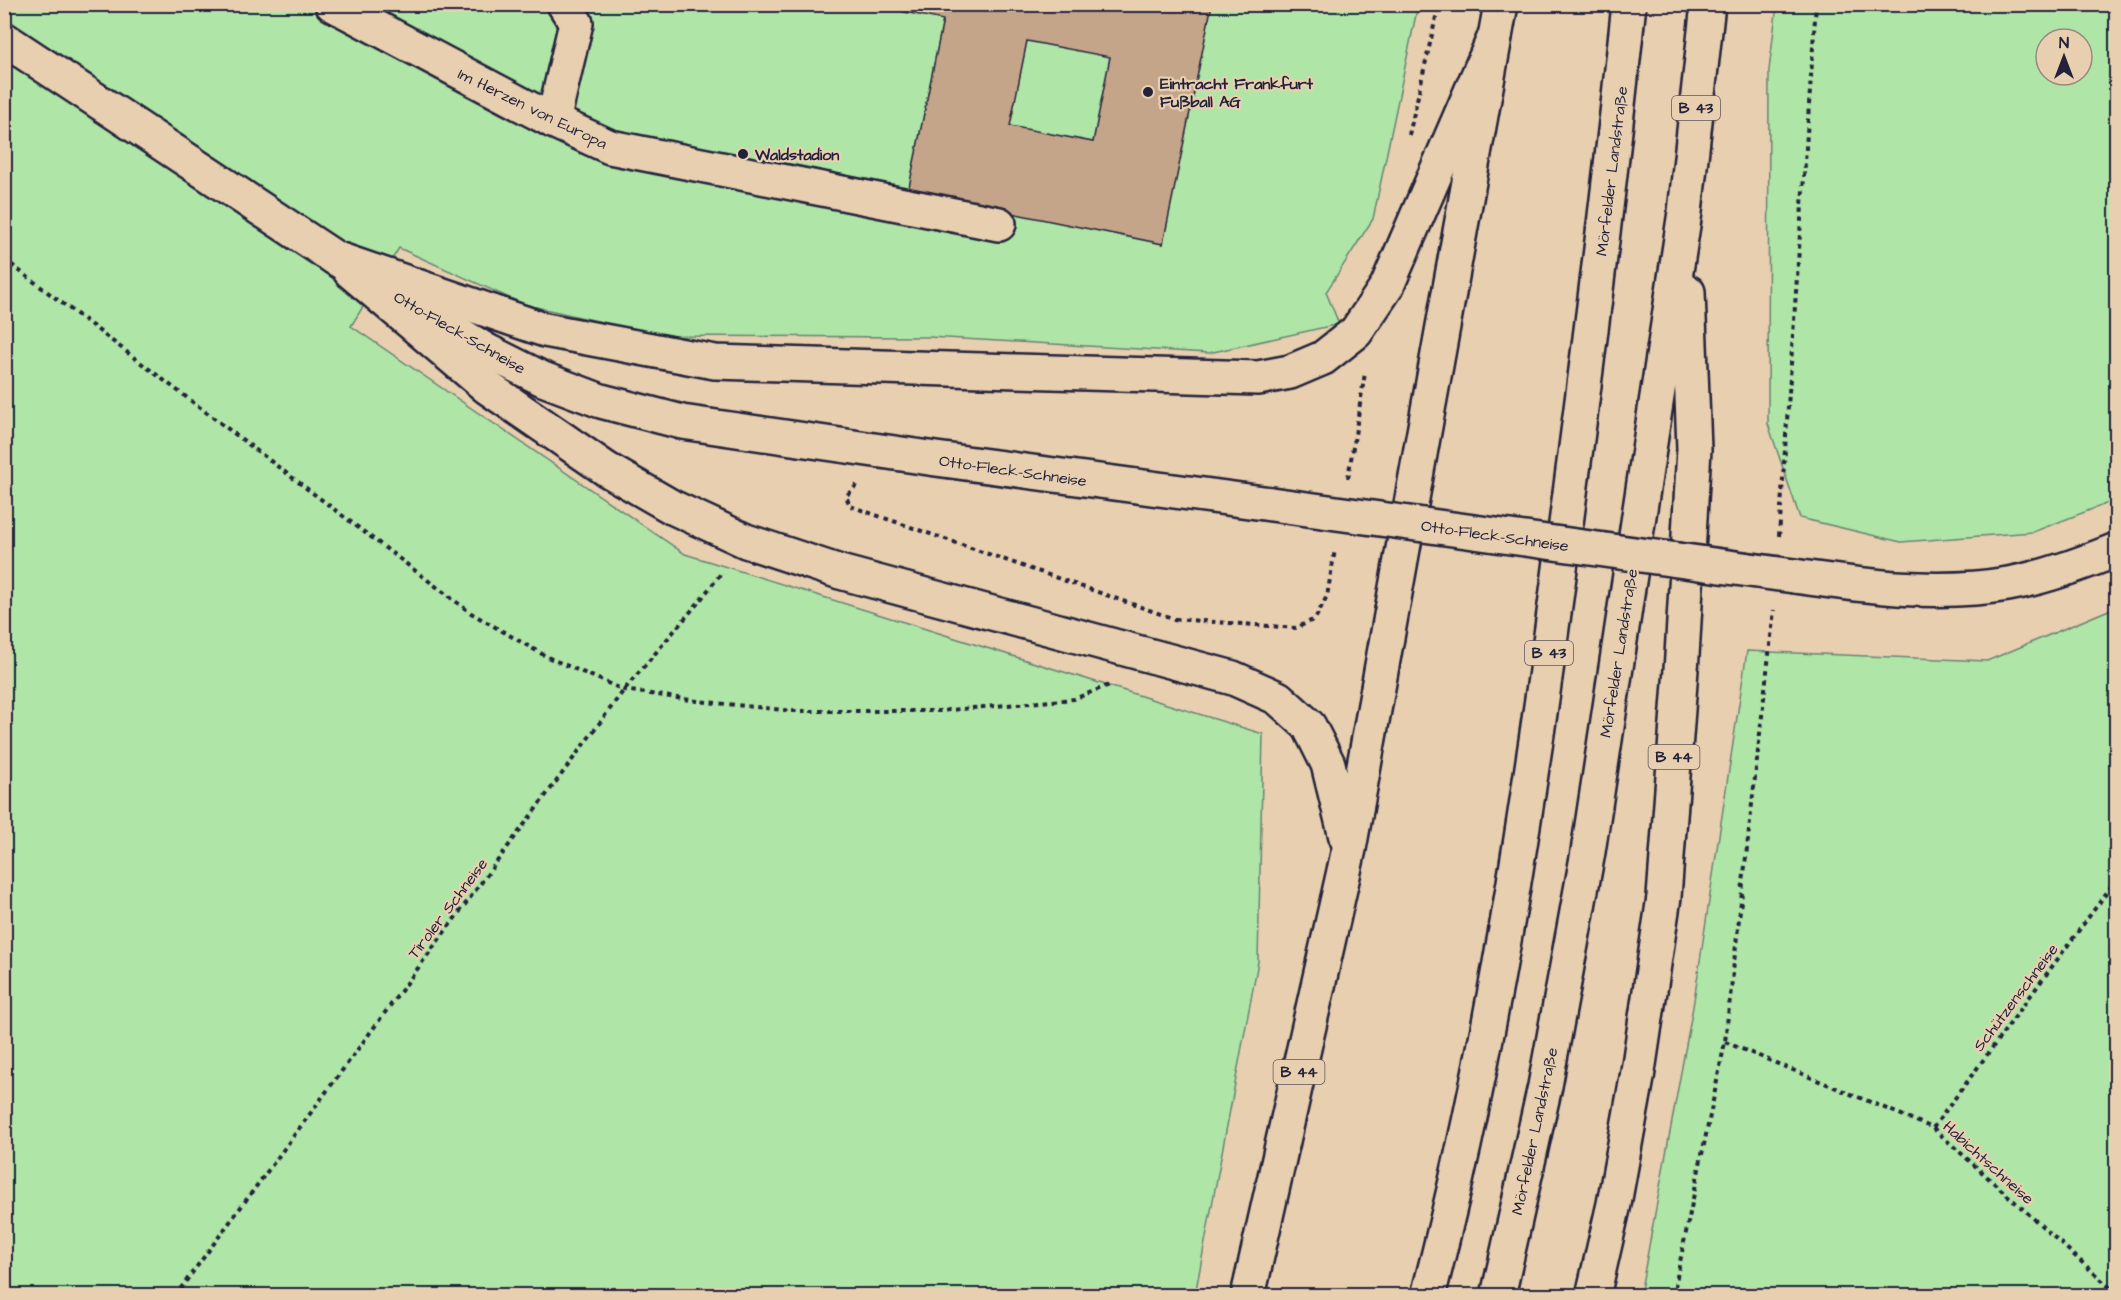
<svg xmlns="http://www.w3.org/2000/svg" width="2121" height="1300" viewBox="0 0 2121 1300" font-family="'Architects Daughter',sans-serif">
<rect width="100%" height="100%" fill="#e8cfb0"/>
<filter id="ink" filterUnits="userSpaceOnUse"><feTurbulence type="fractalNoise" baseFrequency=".0167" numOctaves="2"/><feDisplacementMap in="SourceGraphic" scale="12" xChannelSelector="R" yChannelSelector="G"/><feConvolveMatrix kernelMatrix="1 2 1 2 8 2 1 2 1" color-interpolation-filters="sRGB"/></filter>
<g filter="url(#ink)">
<!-- green -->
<g fill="#afe5a7" stroke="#688471" stroke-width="1.5" fill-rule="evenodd">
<path d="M 5,5 L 1418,5 L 1373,219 L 1326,292 L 1339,324 L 1209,353 L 928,337 L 663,336 L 523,304 L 399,248 L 351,326 L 685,554 L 1263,734 L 1258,962 L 1195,1295 L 5,1296 Z"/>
<path d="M 1777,5 L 2116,5 L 2116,500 L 2033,532 L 1901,542 L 1800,518 L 1768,424 L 1769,70 ZM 2046,39 L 2082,39 L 2082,75 L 2046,75 Z"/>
<path d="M 2116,607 L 2116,1295 L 1640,1295 L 1693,1007 L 1747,651 L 1987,661 Z"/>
</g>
<!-- building -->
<path fill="#c5a58a" stroke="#22223b" stroke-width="1.5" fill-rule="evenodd" d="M 867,4 L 1212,4 L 1163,244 L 908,192 L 943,20 ZM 1027,41 L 1110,57 L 1093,142 L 1010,126 Z"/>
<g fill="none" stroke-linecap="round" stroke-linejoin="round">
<defs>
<g id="minor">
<path d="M 332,4 L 553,121 L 610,147 L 999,224"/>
<path d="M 4,39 L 335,258 L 487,351 L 543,379 L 601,401 L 682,422 L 936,459 L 1271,504"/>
<path d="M 553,121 L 576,23 L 564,4"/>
<path d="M 1794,576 C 1865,586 1937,596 2008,584 C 2043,578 2084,563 2116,550"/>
</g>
<g id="highway">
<path d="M 335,258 L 545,330 L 715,362 L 1258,378 L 1290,372 L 1323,358 L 1356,332 L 1387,286 L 1495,36"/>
<path d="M 350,271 L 487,387 L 606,469 L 672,507 L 746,541 L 840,572 L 1233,678 L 1278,698 L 1309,726 L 1328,764 L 1346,837"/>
<path d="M 1248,1296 L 1349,849 L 1501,4"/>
<path d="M 1428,1296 C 1492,1051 1530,796 1563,546 C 1587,366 1610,185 1629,4"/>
<path d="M 1498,1296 L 1545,1086 L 1588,852 L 1685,212 L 1708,4"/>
<path d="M 1593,1296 L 1614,1204 L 1637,1078 L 1664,897 L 1682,656 L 1694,449 L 1688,292"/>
</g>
</defs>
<!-- minor casing -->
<use href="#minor" stroke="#22223b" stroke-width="38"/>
<!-- highway casing -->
<use href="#highway" stroke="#22223b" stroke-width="38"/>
<!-- path -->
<g stroke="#22223b" stroke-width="4" stroke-dasharray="4.5 4.5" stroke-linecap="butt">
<path d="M 1409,135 L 1439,4"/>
<path d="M 4,259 L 471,613 L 547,657 L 624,690 L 697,701 L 794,711 L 939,711 L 1074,699 L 1112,684"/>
<path d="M 1348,478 L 1365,373"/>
<path d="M 857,485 L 846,496 L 850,506 L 1175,619 L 1174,624"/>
<path d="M 1779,536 L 1816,4"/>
<path d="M 1175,619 L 1296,628 L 1315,619 L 1327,596 L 1335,550"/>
<path d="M 1725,1042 L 1933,1128 L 2116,1293"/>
<path d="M 1933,1128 L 2116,880"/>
<path d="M 175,1296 L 624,690 L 698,603 L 723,571"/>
<path d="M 1673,1296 L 1725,1042 L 1774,610"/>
</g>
<!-- minor -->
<use href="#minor" stroke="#e8cfb0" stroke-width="33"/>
<!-- highway -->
<use href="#highway" stroke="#e8cfb0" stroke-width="33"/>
<defs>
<path id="minor-bridge" d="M 1271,504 L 1794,576"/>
</defs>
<!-- minor-bridge casing -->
<use href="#minor-bridge" stroke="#22223b" stroke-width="38" stroke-linecap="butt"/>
<!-- minor-bridge -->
<use href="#minor-bridge" stroke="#e8cfb0" stroke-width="33"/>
</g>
</g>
<!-- markers -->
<g fill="#22223b" stroke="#e8cfb0" stroke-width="2">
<circle cx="1148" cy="92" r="6"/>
<circle cx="743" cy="154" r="6"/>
</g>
<g text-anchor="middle" stroke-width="4.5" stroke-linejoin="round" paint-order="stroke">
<!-- shield labels -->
<g fill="#e8cfb0" stroke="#5d565e" stroke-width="1.5">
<rect x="1672" y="96" width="48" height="24" rx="4.5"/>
<rect x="1525" y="641" width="48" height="24" rx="4.5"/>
<rect x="1648.5" y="745" width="51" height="24" rx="4.5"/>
<rect x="1273.5" y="1060" width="51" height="24" rx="4.5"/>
</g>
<g font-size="15" font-weight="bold" fill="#22223b">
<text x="1696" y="113">B 43</text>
<text x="1549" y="658">B 43</text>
<text x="1674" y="762">B 44</text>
<text x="1299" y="1077">B 44</text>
</g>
<!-- poi labels -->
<g font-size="16" font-weight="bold" fill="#22223b" stroke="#e8cfb0" text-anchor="start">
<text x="1160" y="89">Eintracht Frankfurt<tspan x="1160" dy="18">Fußball AG</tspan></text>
<text x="755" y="160">Waldstadion</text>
</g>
<!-- street labels -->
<g font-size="16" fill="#22223b" stroke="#e8cfb0">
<text transform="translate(533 108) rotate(26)" y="6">Im Herzen von Europa</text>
<text transform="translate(1611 171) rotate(-83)" y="6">Mörfelder Landstraße</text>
<text transform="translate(460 332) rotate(30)" y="6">Otto-Fleck-Schneise</text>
<text transform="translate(1013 470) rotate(8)" y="6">Otto-Fleck-Schneise</text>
<text transform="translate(1495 535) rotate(8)" y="6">Otto-Fleck-Schneise</text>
<text transform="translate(1618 653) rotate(-81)" y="6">Mörfelder Landstraße</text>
<text transform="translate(447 908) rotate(-53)" y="6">Tiroler Schneise</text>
<text transform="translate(2015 997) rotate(-53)" y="6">Schützenschneise</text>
<text transform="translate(1534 1131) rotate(-78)" y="6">Mörfelder Landstraße</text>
<text transform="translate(1989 1162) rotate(42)" y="6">Habichtschneise</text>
</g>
</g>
<!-- margin -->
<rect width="2121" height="1300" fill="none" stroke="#e8cfb0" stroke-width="24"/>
<rect x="12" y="12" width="2097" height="1276" fill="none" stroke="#22223b" stroke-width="2" filter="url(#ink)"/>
<!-- north arrow -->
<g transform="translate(2064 57)"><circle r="28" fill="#e8cfb0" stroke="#998a81" stroke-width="1.5"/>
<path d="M0-4.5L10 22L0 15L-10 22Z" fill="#22223b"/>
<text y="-9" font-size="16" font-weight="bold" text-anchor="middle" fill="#22223b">N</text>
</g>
</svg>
